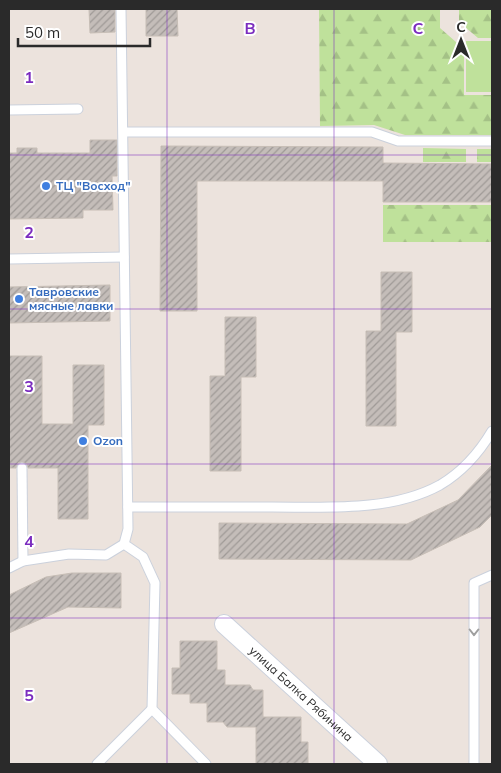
<svg xmlns="http://www.w3.org/2000/svg" width="501" height="773" viewBox="0 0 501 773" font-family="Mulish,sans-serif">
<defs>
<pattern id="forest-firs" width="22" height="20" patternUnits="userSpaceOnUse" patternTransform="scale(1.25)"><rect width="22" height="20" fill="#bfe19b"/><path d="M5 1l3.5 6h-7zM16 11l3.5 6h-7z" fill="#a4c186"/></pattern>
<pattern id="building-hatch" width="6" height="6" patternUnits="userSpaceOnUse" patternTransform="scale(1.25)"><rect width="6" height="6" fill="#c4bdb9"/><path d="M-1 1l2-2M0 6l6-6M5 7l2-2" fill="none" stroke="#9f9a97"/></pattern>
</defs>
<rect width="100%" height="100%" fill="#ece3dd"/>
<!-- grass -->
<rect fill="#bfe19b" x="466" y="41" width="26" height="51"/>
<!-- forest -->
<g fill="url(#forest-firs)">
<path d="M 319,9 L 440,9 L 440,28 L 464,49 L 464,95 L 492,95 L 492,135 L 405,135 L 374,125 L 320,126 Z"/>
<path d="M 459,9 L 492,9 L 492,38 L 478,38 L 459,22 Z"/>
<path d="M 423,148 L 466,149 L 466,162 L 423,162 Z"/>
<rect x="477" y="149" width="15" height="13"/>
<rect x="383" y="205" width="109" height="37"/>
</g>
<!-- building -->
<g fill="url(#building-hatch)" stroke="#c7beb6">
<path d="M 89,9 L 115,9 L 115,32 L 90,33 Z"/>
<path d="M 146,9 L 177,9 L 178,36 L 146,36 Z"/>
<path d="M 90,140 L 117,140 L 117,176 L 112,176 L 113,210 L 83,210 L 83,218 L 9,219 L 9,153 L 17,153 L 17,148 L 37,148 L 37,153 L 90,153 Z"/>
<path d="M 161,146 L 383,147 L 383,163 L 492,164 L 492,202 L 383,202 L 383,181 L 197,181 L 197,311 L 160,311 Z"/>
<path d="M 381,272 L 412,272 L 412,332 L 396,332 L 396,426 L 366,426 L 366,331 L 381,331 Z"/>
<path d="M 110,285 L 110,321 L 9,323 L 9,287 Z"/>
<path d="M 225,317 L 256,317 L 256,377 L 241,377 L 241,471 L 210,471 L 210,376 L 225,376 Z"/>
<path d="M 9,356 L 42,356 L 42,424 L 73,424 L 73,365 L 104,365 L 104,425 L 88,425 L 88,519 L 58,519 L 58,468 L 28,468 L 27,464 L 22,462 L 18,463 L 16,468 L 9,468 Z"/>
<path d="M 492,465 L 492,515 L 480,527 L 411,560 L 219,559 L 219,523 L 407,524 L 458,500 Z"/>
<path d="M 72,573 L 121,573 L 121,608 L 68,607 L 9,633 L 9,595 L 46,577 Z"/>
<path d="M 180,641 L 217,641 L 217,670 L 225,670 L 225,685 L 250,685 L 253,690 L 263,690 L 263,717 L 301,717 L 301,742 L 308,742 L 308,764 L 256,764 L 256,727 L 227,727 L 223,722 L 207,722 L 207,703 L 190,703 L 190,694 L 172,694 L 172,668 L 180,668 Z"/>
</g>
<g fill="none" stroke-linecap="round" stroke-linejoin="round">
<defs>
<g id="lane">
<path d="M 121,9 L 128,529 L 124,544 L 143,557 L 155,583 L 152,709 L 206,764"/>
<path d="M 9,110 L 78,109"/>
<path d="M 124,132 L 372,132 L 398,141 L 492,141"/>
<path d="M 9,259 L 124,257"/>
<path d="M 22,468 L 23,561"/>
<path d="M 128,507 C 176,507 224,507 272,507 C 326,507 391,512 440,485 C 462,472 479,453 492,431"/>
<path d="M 9,568 L 23,561 L 69,554 L 106,555 L 124,544"/>
<path d="M 97,764 L 152,709"/>
<path d="M 474,764 L 474,583 L 492,575"/>
</g>
<g id="street">
<path id="s1" d="M 224,624 L 378,764"/>
</g>
</defs>
<!-- lane casing -->
<use href="#lane" stroke="#cbd1dc" stroke-width="11"/>
<!-- street casing -->
<use href="#street" stroke="#cbd1dc" stroke-width="20"/>
<!-- lane -->
<use href="#lane" stroke="#fff" stroke-width="9"/>
<!-- street -->
<use href="#street" stroke="#fff" stroke-width="18"/>
</g>
<!-- one-way arrows -->
<defs><path id="oneway-chevron" d="M-2-3.5L2.5 0L-2 3.5" fill="none" stroke-width="1.6" stroke-linecap="round" stroke-linejoin="round" transform="scale(1.25)"/></defs>
<use stroke="#9f9f9f" href="#oneway-chevron" transform="translate(474 632) rotate(90)"/>
<!-- grid -->
<path fill="none" stroke="#7b2cbf" stroke-width="1" stroke-opacity="0.55" d="M 167,9 L 167,764M 334,9 L 334,764M 9,155 L 492,155M 9,309 L 492,309M 9,464 L 492,464M 9,618 L 492,618"/>
<!-- markers -->
<g fill="#3f7fe0" stroke="#fff" stroke-width="2">
<circle cx="46" cy="186" r="5"/>
<circle cx="19" cy="299" r="5"/>
<circle cx="83" cy="441" r="5"/>
</g>
<g text-anchor="middle" stroke-width="4" stroke-linejoin="round" paint-order="stroke">
<!-- shop labels -->
<g font-size="12" font-weight="bold" fill="#366cbe" stroke="#fff" text-anchor="start">
<text x="56" y="190">ТЦ "Восход"</text>
<text x="29" y="296">Тавровские<tspan x="29" dy="14">мясные лавки</tspan></text>
<text x="93" y="445">Ozon</text>
</g>
<!-- street labels -->
<g font-size="12" fill="#2a2a2a" stroke="#fff">
<text dy="4" stroke="none"><textPath href="#s1" startOffset="104">улица Балка Рябинина</textPath></text>
</g>
</g>
<g font-size="16" text-anchor="middle" font-weight="bold" fill="#7b2cbf" stroke="#fff" stroke-width="4" stroke-linejoin="round" paint-order="stroke">
<text x="250" y="34">B</text>
<text x="418" y="34">C</text>
<text x="29" y="83">1</text>
<text x="29" y="238">2</text>
<text x="29" y="392">3</text>
<text x="29" y="547">4</text>
<text x="29" y="701">5</text>
</g>
<!-- border -->
<rect width="501" height="773" fill="none" stroke="#2a2a2a" stroke-width="20"/>
<!-- north arrow -->
<g transform="translate(461 40)" stroke="#ffffff" stroke-width="4" paint-order="stroke">
<path d="M0-4L9 19L0 12L-9 19Z" fill="#2a2a2a"/>
<text y="-8" font-size="14" font-weight="bold" text-anchor="middle" fill="#2a2a2a">С</text>
</g>
<!-- scale -->
<path d="M18 38v8h132v-8" fill="none" stroke="#2a2a2a" stroke-width="2.5"/>
<text x="25" y="38" font-size="15" fill="#2a2a2a" stroke="#ffffff" stroke-width="4" paint-order="stroke">50 m</text>
</svg>
